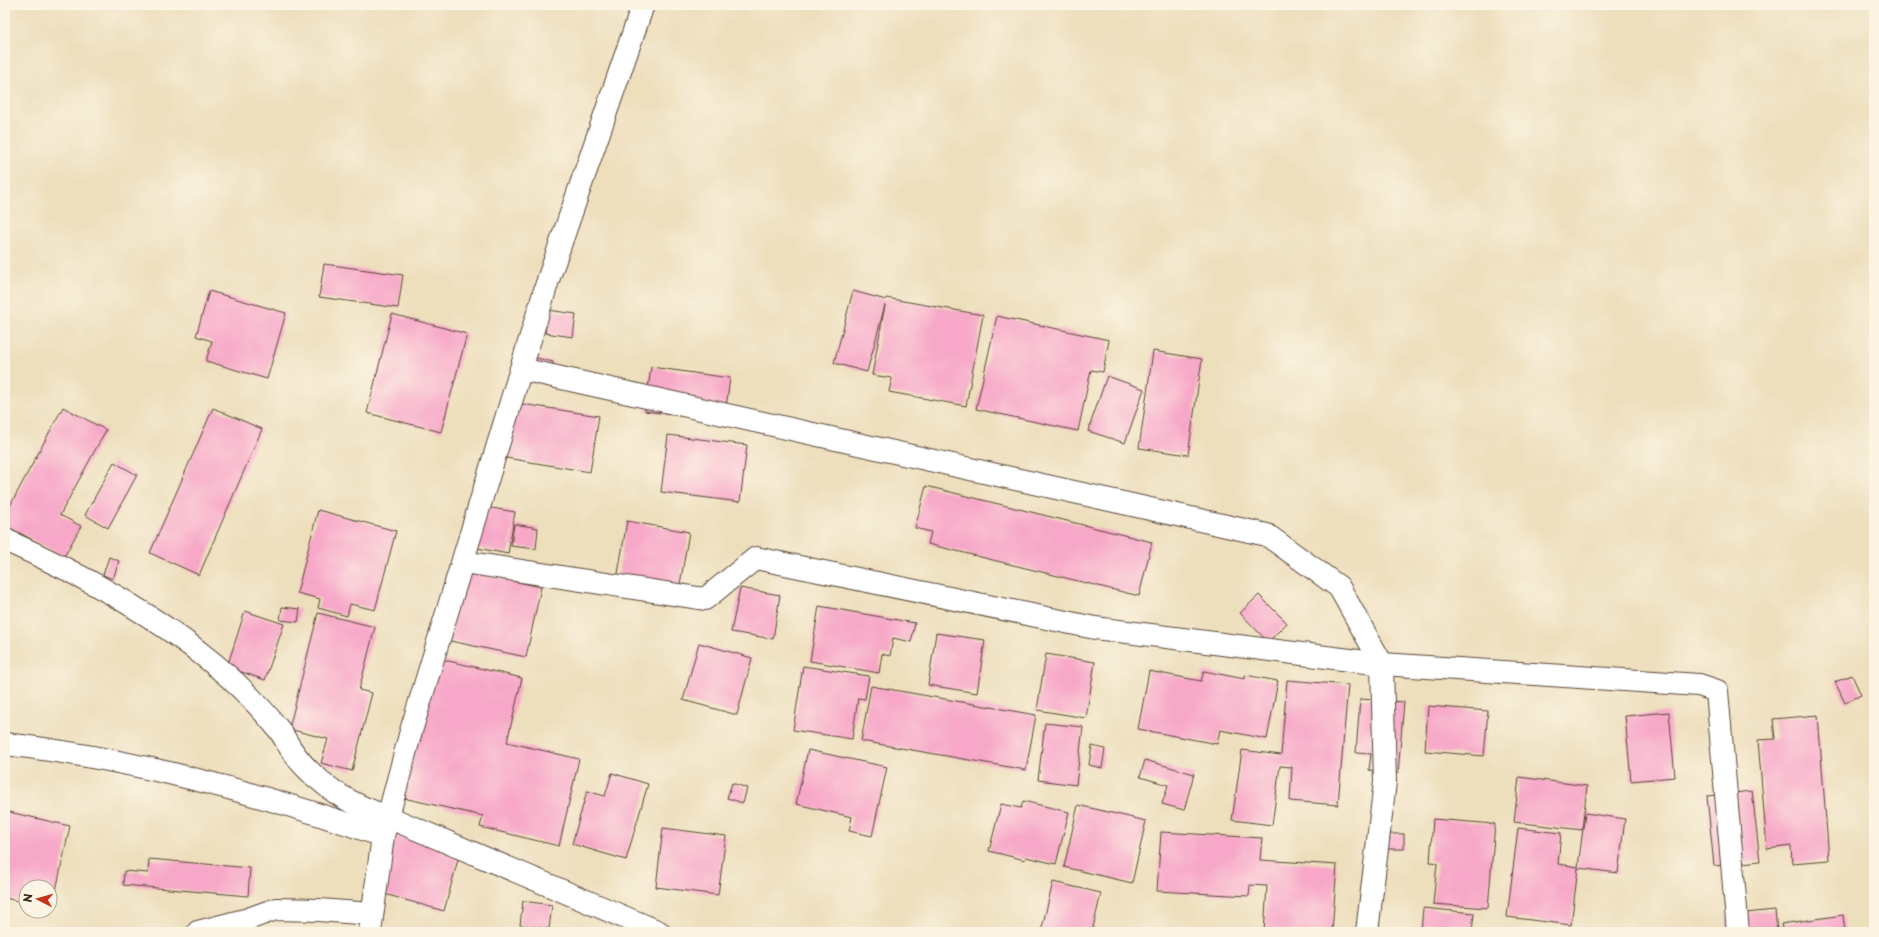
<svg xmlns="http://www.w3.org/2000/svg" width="1879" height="937" viewBox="0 0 1879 937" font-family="'Playpen Sans',sans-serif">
<rect width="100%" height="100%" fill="#fcf5e5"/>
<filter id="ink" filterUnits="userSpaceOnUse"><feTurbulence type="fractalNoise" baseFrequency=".025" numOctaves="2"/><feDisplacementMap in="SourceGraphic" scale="8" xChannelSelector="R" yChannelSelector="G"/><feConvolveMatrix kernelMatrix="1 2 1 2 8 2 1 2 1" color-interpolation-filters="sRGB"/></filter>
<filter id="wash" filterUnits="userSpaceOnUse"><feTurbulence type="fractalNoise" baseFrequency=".012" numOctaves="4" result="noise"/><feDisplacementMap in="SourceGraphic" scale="16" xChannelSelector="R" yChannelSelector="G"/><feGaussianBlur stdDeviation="0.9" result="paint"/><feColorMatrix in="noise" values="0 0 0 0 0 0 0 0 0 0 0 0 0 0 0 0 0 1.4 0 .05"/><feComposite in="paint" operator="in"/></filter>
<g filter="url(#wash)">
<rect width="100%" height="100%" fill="#eddebc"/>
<g id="blocks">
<!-- building -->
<g fill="#f7a8c8">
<path d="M 324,264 L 403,275 L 398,308 L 319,297 Z"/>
<path d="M 209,291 L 286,313 L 267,379 L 206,361 L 212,341 L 196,336 Z"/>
<path d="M 853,291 L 886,300 L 886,298 L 983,315 L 966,406 L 889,392 L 892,378 L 872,375 L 885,305 L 867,372 L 834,363 Z"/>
<path d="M 548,310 L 576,314 L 573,337 L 545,333 Z"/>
<path d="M 392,314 L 467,334 L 441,432 L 367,413 Z"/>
<path d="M 997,316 L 1109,340 L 1103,372 L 1091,370 L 1078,431 L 976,409 Z"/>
<path d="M 1153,351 L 1202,359 L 1188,455 L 1139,448 Z"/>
<path d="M 532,357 L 553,362 L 551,371 L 530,366 Z"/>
<path d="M 651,367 L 730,378 L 724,422 L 645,411 Z"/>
<path d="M 1107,376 L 1144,389 L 1125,443 L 1088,431 Z"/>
<path d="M 503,401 L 599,416 L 590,472 L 494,456 Z"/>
<path d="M 63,407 L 106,430 L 60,515 L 81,526 L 64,557 L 5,525 L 5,515 Z"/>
<path d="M 213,408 L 262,429 L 199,575 L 150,553 Z"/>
<path d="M 668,435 L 747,445 L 740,502 L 661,492 Z"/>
<path d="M 114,462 L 137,475 L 108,528 L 85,515 Z"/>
<path d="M 926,486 L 1152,542 L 1139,596 L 928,544 L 931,532 L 915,528 Z"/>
<path d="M 474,505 L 515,512 L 508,554 L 467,546 Z"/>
<path d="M 318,510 L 396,531 L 375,610 L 350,604 L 347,616 L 318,608 L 320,599 L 297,593 Z"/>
<path d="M 627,521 L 689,532 L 678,596 L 616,585 Z"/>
<path d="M 514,524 L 538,528 L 536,549 L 511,546 Z"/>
<path d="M 109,557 L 119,561 L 113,579 L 103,575 Z"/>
<path d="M 456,569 L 541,587 L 526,657 L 441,639 Z"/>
<path d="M 740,588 L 780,595 L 773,639 L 731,632 Z"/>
<path d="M 1259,595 L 1287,623 L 1268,642 L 1240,613 Z"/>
<path d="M 819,606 L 915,623 L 911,642 L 893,638 L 890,656 L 882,654 L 879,673 L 810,661 Z"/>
<path d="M 282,607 L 300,609 L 298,622 L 280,620 Z"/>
<path d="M 245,611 L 284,624 L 265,680 L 227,667 Z"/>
<path d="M 318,613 L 375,627 L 359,690 L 372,693 L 352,771 L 321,763 L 328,739 L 289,729 Z"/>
<path d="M 936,633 L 985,640 L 977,693 L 928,685 Z"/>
<path d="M 699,643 L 752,658 L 737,715 L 683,700 Z"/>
<path d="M 1046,654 L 1095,662 L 1086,718 L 1037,710 Z"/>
<path d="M 431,657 L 522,678 L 507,742 L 579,759 L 559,846 L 480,827 L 483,816 L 399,797 Z"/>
<path d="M 803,666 L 869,676 L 865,699 L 858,698 L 852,739 L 793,730 Z"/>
<path d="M 1149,671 L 1201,681 L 1204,671 L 1245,679 L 1245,675 L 1278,681 L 1267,739 L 1220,730 L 1217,744 L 1138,729 Z"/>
<path d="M 1852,675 L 1861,695 L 1845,703 L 1835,682 Z"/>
<path d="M 1287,680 L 1348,685 L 1338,805 L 1290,801 L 1292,767 L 1280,766 L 1272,825 L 1232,820 L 1242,750 L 1281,755 Z"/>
<path d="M 871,686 L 1036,715 L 1026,770 L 861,741 Z"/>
<path d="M 1360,699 L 1404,702 L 1398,773 L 1369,770 L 1371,754 L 1356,753 Z"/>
<path d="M 1428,706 L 1488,711 L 1484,756 L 1425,751 Z"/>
<path d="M 1669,712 L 1675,777 L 1631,781 L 1625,716 Z"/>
<path d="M 1818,715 L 1829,860 L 1792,863 L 1791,846 L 1767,849 L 1758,740 L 1775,739 L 1773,719 Z"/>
<path d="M 1045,723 L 1083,727 L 1076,785 L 1038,780 Z"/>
<path d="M 1092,746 L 1105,749 L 1102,768 L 1089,765 Z"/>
<path d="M 808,750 L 887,767 L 872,836 L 849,831 L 852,817 L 796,804 Z"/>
<path d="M 1145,760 L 1194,774 L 1184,810 L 1162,804 L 1168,785 L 1140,777 Z"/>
<path d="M 612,773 L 648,784 L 626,860 L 572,844 L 587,791 L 605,796 Z"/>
<path d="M 1519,777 L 1587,786 L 1582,830 L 1514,822 Z"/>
<path d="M 732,783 L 747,788 L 743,803 L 727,798 Z"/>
<path d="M 1752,791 L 1760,861 L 1714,866 L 1707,796 Z"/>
<path d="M 1023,801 L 1069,812 L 1056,864 L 1026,857 L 1025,860 L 989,851 L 1001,804 L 1021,808 Z"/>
<path d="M 1078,805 L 1146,821 L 1132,883 L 1064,867 Z"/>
<path d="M 5,811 L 70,826 L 52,909 L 50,908 L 50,887 L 26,887 L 26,903 L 5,898 Z"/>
<path d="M 1585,813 L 1625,819 L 1618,873 L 1578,868 L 1571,925 L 1507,917 L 1518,828 L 1561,833 L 1558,864 L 1578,867 Z"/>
<path d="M 1433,819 L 1495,824 L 1488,908 L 1433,904 L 1437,863 L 1430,862 Z"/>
<path d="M 392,826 L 462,845 L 444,911 L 374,891 Z"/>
<path d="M 663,828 L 726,836 L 718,895 L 656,887 Z"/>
<path d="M 1161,832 L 1262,838 L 1260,860 L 1337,865 L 1332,932 L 1264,932 L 1267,886 L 1250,885 L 1249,896 L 1157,891 Z"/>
<rect x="1380" y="834" width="24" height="15"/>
<path d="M 149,859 L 250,868 L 248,896 L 123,885 L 124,871 L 148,873 Z"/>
<path d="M 1053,882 L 1101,893 L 1092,932 L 1041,932 Z"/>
<path d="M 523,901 L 552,905 L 549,929 L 520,925 Z"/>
<path d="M 1423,908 L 1474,913 L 1472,932 L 1421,932 Z"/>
<path d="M 1775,910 L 1777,932 L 1728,932 L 1726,915 Z"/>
<path d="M 1843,915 L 1845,932 L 1783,932 L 1781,924 Z"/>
</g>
</g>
</g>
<g filter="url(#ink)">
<use href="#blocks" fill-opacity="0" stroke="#564536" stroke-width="1"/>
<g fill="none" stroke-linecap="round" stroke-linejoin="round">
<defs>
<g id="minor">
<path d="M 521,369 L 1267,535 L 1339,587 L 1382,664 L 1385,782 L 1367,932"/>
<path d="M 5,540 C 79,573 152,612 214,664 C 238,684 261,707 280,731 C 284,737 287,743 291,749 C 299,761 310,773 322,782 C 341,799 364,809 388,817 L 659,932"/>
<path d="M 463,562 L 705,599 L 756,558 L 1095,628 L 1382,664 L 1699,685 L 1717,691 L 1738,932"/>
<path d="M 5,744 C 135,759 260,793 383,836"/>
<path d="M 198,932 L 245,920 L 276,909 L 319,910 L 372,914"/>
<path d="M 370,932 L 383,836 L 411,731 L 548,280 L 643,5"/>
</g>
</defs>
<!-- minor casing -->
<use href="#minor" stroke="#564536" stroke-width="24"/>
<!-- minor -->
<use href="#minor" stroke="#fff" stroke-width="22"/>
</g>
</g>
<!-- margin -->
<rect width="1879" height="937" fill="none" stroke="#fcf5e5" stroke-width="20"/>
<!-- north arrow -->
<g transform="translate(38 899) rotate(276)"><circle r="19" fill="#fcf5e5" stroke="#afa495"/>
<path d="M0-3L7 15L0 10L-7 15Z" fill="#c8321e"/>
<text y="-6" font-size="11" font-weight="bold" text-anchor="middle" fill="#3b2a1e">N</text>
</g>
</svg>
